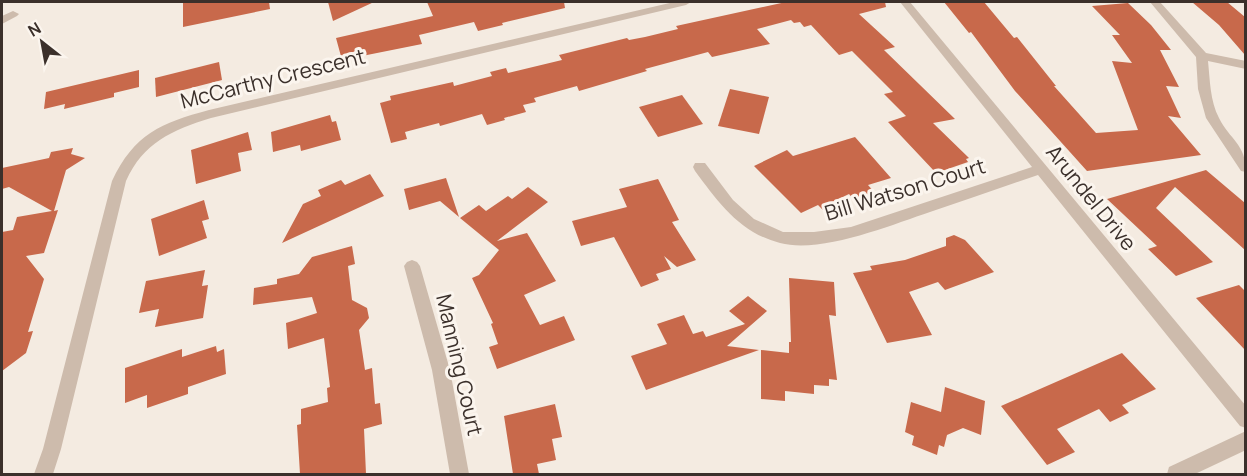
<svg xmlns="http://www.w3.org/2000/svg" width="1247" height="476" viewBox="0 0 1247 476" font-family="Manrope,sans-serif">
<rect width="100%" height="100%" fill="#f4ebe1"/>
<!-- building -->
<g fill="#c8694b">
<path d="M 183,2 L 269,2 L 270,9 L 183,27 Z"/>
<path d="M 328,2 L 374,2 L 333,21 Z"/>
<path d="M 427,2 L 564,2 L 565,8 L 502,23 L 503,25 L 478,31 L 474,22 L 419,35 L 422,44 L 342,60 L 336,38 L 433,16 Z"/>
<path d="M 786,2 L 885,2 L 886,7 L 859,14 L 895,47 L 884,50 L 955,119 L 933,123 L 969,158 L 966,159 L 968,162 L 936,173 L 888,122 L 906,116 L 884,94 L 893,92 L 852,51 L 839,55 L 811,25 L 804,27 L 800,22 L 794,23 L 791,20 L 757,29 L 770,44 L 712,57 L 708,52 L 645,69 L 647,71 L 579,91 L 577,86 L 534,98 L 536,102 L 523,105 L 526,112 L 504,118 L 505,120 L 487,125 L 482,114 L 440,126 L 439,123 L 405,132 L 407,139 L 391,143 L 380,103 L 391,100 L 390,96 L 453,82 L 454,86 L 492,76 L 490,72 L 506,68 L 508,73 L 562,60 L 559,55 L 627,38 L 629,40 L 645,37 L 678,29 L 676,26 Z"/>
<path d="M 944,2 L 984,2 L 1014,38 L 1017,37 L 1056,86 L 1054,86 L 1096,133 L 1138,130 L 1112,61 L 1132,63 L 1112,35 L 1120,35 L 1092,6 L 1128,3 L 1151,25 L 1171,50 L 1160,50 L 1179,87 L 1166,86 L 1181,118 L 1168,116 L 1201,155 L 1087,171 L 1015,91 L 971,32 L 969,33 Z"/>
<path d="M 1192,2 L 1227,2 L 1245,17 L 1245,55 L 1219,25 Z"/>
<path d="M 219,62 L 222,80 L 156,97 L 155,78 Z"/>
<path d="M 139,70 L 139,87 L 114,93 L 114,97 L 64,109 L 65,104 L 44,109 L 46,92 Z"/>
<path d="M 730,89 L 769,97 L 759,134 L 718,126 Z"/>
<path d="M 682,95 L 703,124 L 658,137 L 639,107 Z"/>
<path d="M 330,115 L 332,122 L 336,121 L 341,140 L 301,151 L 300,145 L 273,152 L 271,132 Z"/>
<path d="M 248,132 L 252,150 L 238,153 L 241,171 L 196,184 L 191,150 Z"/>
<path d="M 855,137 L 891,178 L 868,185 L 875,193 L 854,200 L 849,194 L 828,204 L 829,216 L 818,205 L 801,213 L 754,166 L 787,150 L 793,156 Z"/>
<path d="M 73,148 L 71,154 L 85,158 L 66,170 L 54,211 L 58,210 L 44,253 L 26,256 L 44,279 L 28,332 L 33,331 L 26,353 L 2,371 L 2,232 L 13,230 L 17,217 L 52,211 L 9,187 L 2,189 L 2,168 L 49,158 L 51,152 Z"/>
<path d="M 1206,170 L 1245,203 L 1245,250 L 1175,187 L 1156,208 L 1213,262 L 1176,276 L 1148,249 L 1157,246 L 1107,199 Z"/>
<path d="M 370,174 L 384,196 L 282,243 L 303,204 L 321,196 L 318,190 L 341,180 L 345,185 Z"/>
<path d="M 446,178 L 459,217 L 440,201 L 409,210 L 404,189 Z"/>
<path d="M 658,179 L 679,220 L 672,222 L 696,260 L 677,267 L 664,256 L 671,269 L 656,274 L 659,280 L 641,287 L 614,237 L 581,246 L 572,221 L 627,207 L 619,189 Z"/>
<path d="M 528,187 L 548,202 L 497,241 L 527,233 L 556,281 L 524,295 L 540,325 L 564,316 L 575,340 L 497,369 L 489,347 L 498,344 L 491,324 L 493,323 L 472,278 L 479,275 L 499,250 L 460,218 L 479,205 L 486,211 L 508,196 L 512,199 Z"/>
<path d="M 204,200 L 209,219 L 202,221 L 207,238 L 159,256 L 151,219 Z"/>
<path d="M 954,235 L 965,240 L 994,272 L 945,290 L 938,282 L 909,292 L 932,335 L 887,343 L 853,273 L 872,270 L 870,266 L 905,260 L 946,246 L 946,238 Z"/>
<path d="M 352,246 L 355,264 L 348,266 L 352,300 L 367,308 L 369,318 L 359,330 L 365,370 L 372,368 L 375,404 L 380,403 L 382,424 L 364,429 L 366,474 L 300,474 L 297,425 L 301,424 L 301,409 L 328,402 L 327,388 L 330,387 L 324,338 L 288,349 L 286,323 L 317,313 L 312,297 L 253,305 L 254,288 L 277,284 L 277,279 L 299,274 L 312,257 Z"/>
<path d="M 205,270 L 202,286 L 208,285 L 203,318 L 155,327 L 159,309 L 139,313 L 146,281 Z"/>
<path d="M 789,278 L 834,282 L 836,316 L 829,315 L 837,380 L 829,379 L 829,386 L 814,385 L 814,394 L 785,391 L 785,401 L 761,399 L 761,350 L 789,353 L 789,342 L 791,342 Z"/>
<path d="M 1239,285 L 1245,291 L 1245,350 L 1196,298 Z"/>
<path d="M 748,296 L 767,311 L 727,346 L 759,350 L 646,390 L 631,356 L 667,344 L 657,324 L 684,315 L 693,334 L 703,331 L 706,337 L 745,324 L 729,311 Z"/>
<path d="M 216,346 L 217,352 L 224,349 L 226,374 L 188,387 L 188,394 L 147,408 L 147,395 L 125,403 L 125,368 L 182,349 L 182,357 Z"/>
<path d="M 1122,353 L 1156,389 L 1122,405 L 1129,413 L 1110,422 L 1099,409 L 1057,429 L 1075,452 L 1047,465 L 1001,406 Z"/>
<path d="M 945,387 L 985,401 L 981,435 L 963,428 L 947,435 L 944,447 L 939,445 L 937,455 L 912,445 L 914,436 L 905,432 L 911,402 L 941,412 Z"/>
<path d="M 555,404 L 562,437 L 552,439 L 556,460 L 537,464 L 539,474 L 513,474 L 504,416 Z"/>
</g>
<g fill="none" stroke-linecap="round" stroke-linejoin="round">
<!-- minor -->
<g fill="#cdbbac" fill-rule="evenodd">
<path d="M 674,2 L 691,2 L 686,5 L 211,118 C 172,130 143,143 126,181 L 61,449 L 53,474 L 34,474 L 43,449 L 112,181 C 134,134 161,123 209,110 Z"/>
<path d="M 900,2 L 910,2 L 1246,406 L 1246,428 L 1240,426 L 1038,175 C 1002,187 966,200 930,212 C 891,225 821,254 780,243 C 740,233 718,202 695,171 L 693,167 L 695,163 L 705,163 L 733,200 L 754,219 L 783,232 L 814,232 L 851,227 L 1032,167 Z"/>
<path d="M 1150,2 L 1160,2 L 1206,53 L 1246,61 L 1246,69 L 1208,61 C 1210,80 1210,101 1219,118 C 1230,140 1246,144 1246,172 L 1241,171 L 1206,118 L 1198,89 L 1196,57 Z"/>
<path d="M 13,11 L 19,14 L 17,16 L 2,24 L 2,16 Z"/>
<path d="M 412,260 L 417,262 L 420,266 L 450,370 L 469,474 L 450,474 L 432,370 L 404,266 L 407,262 Z"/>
</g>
<!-- tertiary -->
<path fill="#cdbbac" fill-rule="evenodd" d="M 1246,431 L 1246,450 L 1195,474 L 1167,474 L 1169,467 Z"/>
</g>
<g text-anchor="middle" stroke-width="6" stroke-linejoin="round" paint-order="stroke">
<!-- street labels -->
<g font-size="21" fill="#3b302b" stroke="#fbf5ee">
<text transform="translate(273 79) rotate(-14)" y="7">McCarthy Crescent</text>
<text transform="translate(905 190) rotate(-17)" y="7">Bill Watson Court</text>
<text transform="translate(1091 198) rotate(51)" y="7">Arundel Drive</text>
<text transform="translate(459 365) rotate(77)" y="7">Manning Court</text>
</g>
</g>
<!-- border -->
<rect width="1247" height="476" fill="none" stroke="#3b302b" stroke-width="6"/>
<!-- north arrow -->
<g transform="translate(42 42) rotate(329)" stroke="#fbf5ee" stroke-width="4.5" paint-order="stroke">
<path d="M0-4.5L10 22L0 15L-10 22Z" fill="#3b302b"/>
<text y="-9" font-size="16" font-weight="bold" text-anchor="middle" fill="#3b302b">N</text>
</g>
</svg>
